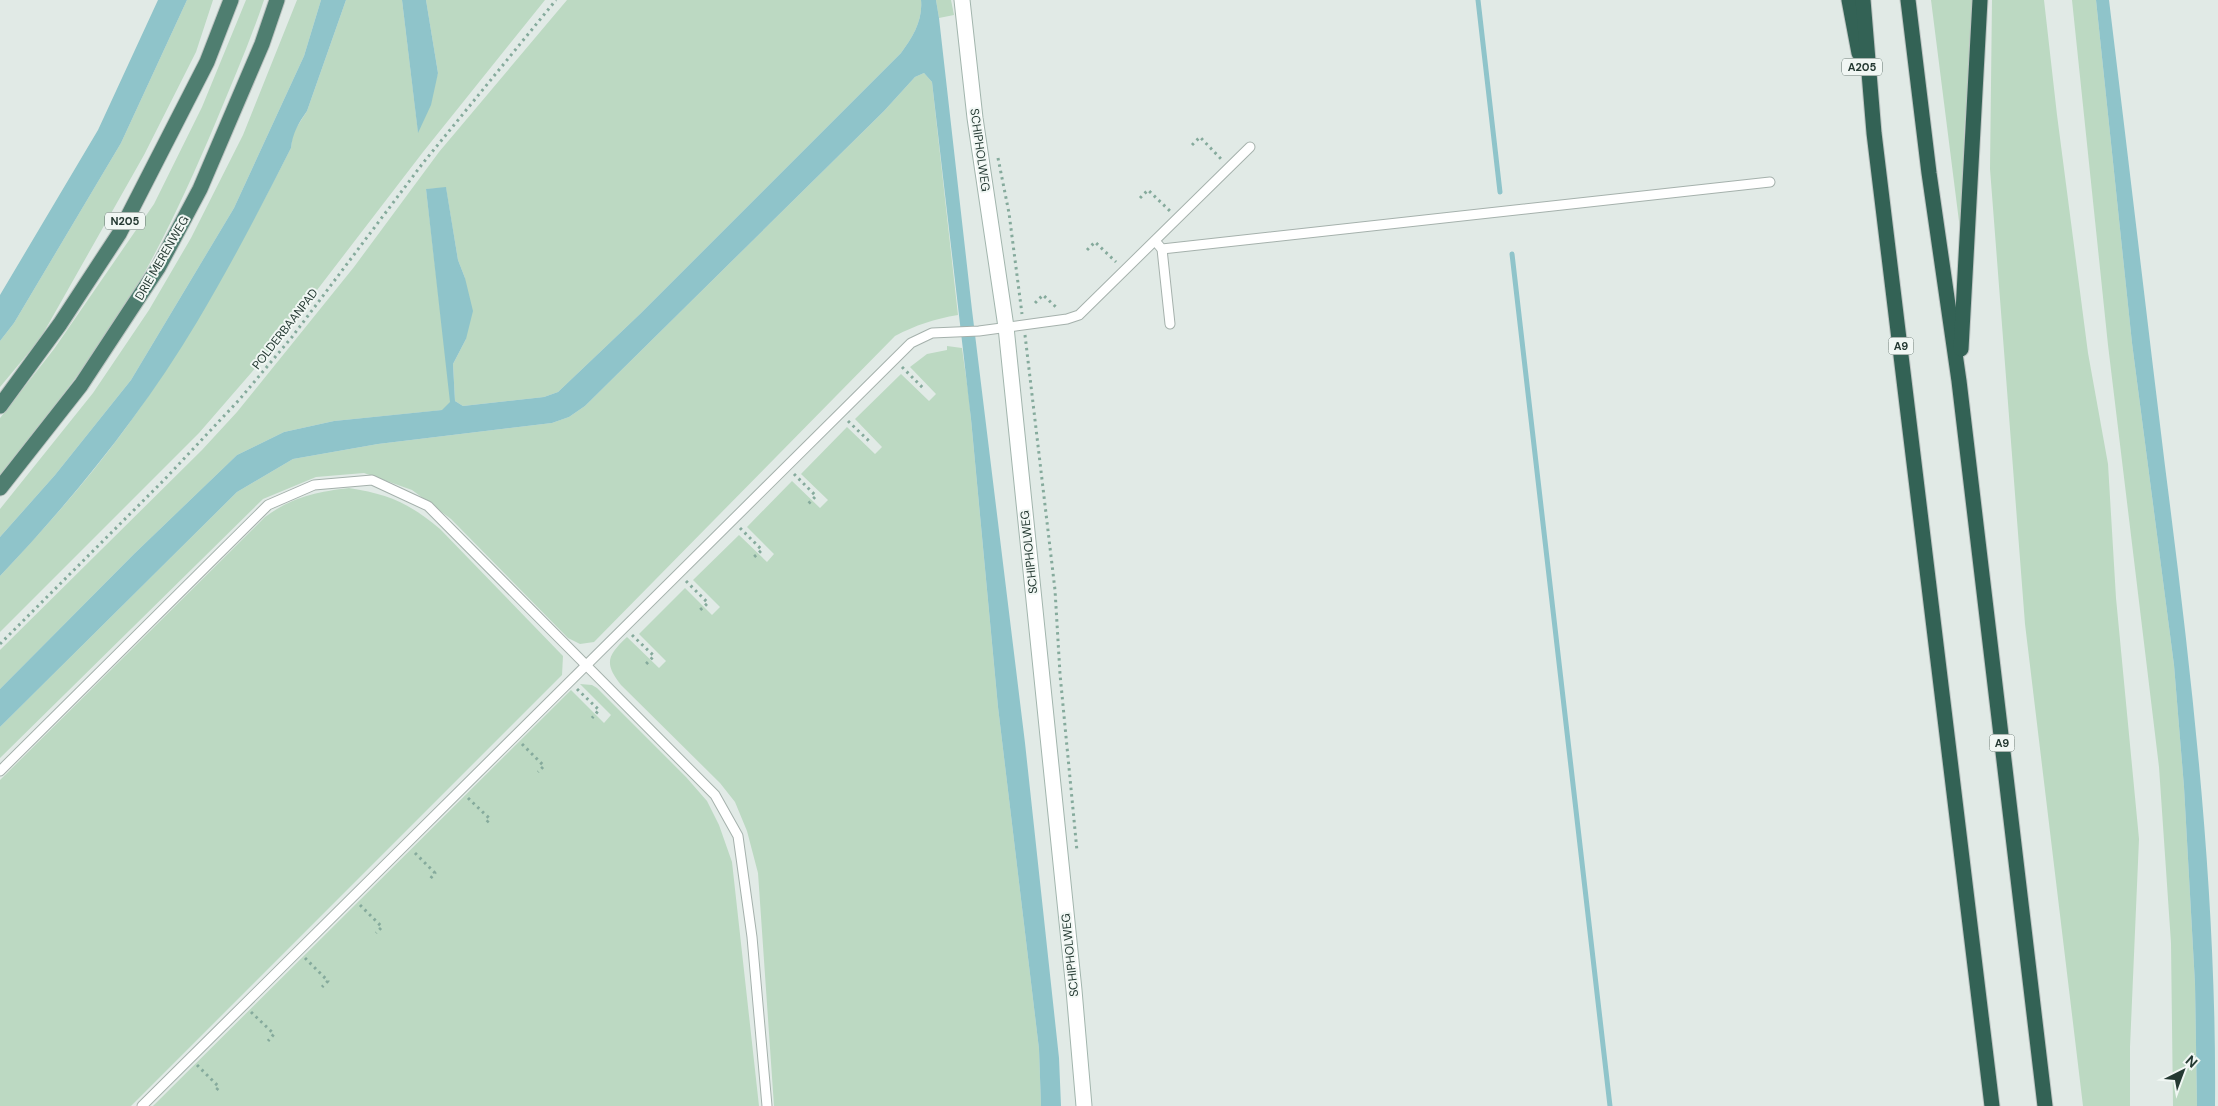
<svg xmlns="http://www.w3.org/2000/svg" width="2218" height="1106" viewBox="0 0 2218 1106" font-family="'DM Sans',sans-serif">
<rect width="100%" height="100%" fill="#e1eae6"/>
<!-- green -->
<g fill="#bcd9c2">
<path d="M 187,0 L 213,0 L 196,52 L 144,155 L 40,339 L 0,387 L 0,341 L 14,323 L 121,143 Z"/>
<path d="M 246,0 L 264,0 C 250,42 232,83 215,124 C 186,192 155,261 114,323 C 79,376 40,425 0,475 L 0,418 L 54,349 L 154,204 L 202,107 Z"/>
<path d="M 297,0 L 321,0 L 304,56 L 234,208 L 131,380 L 55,475 L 0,537 L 0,509 L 93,393 L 149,310 L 191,238 L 243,135 Z"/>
<path d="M 346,0 L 402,0 L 418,132 L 438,73 L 426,0 L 545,0 L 423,152 L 271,350 L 199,433 L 0,632 L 0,576 C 44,529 87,481 125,429 C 190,341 241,245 291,148 L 293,133 L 307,111 Z"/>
<path d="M 567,0 L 921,0 C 923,20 913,37 901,53 L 640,314 L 558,392 L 544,397 L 463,406 L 455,401 L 453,364 L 466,339 L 465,278 L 458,260 L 446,188 L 426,189 L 451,402 L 443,410 L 334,421 L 284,432 L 237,455 L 134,554 L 0,689 L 0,650 L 202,450 L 237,412 L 354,267 L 439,152 Z"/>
<path d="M 936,0 L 951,0 L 954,15 L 939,18 Z"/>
<path d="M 1931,0 L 1975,0 L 1964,134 L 1963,253 Z"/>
<path d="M 1992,0 L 2044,0 L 2057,115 L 2088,353 L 2108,464 L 2116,598 L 2139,839 L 2130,1047 L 2130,1106 L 2083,1106 L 2025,624 L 1990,169 Z"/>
<path d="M 2072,0 L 2096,0 L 2132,343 L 2174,665 L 2184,787 L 2195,984 L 2197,1106 L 2173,1106 L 2171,943 L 2159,767 L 2108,345 Z"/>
<path d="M 924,73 L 932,82 L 958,315 C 934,319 916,325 895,336 L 594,642 L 580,644 L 568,638 L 451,519 L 412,490 L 364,473 L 316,477 L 263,499 L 0,758 L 0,727 L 237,492 L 293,459 L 378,444 L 552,423 L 569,417 L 585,406 L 884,111 L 915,77 Z"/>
<path d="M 947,346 L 962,348 L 969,398 L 998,707 L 1039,1049 L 1041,1106 L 774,1106 L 758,873 L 747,831 L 735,802 L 720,783 L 621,685 C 604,663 607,656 627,637 L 659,668 L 666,661 L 639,634 L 685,588 L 712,615 L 720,607 L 693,580 L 739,535 L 767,562 L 774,554 L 747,527 L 792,481 L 820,508 L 828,500 L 801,474 L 847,427 L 875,454 L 882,447 L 855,419 L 901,374 L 929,401 L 936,394 L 910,367 L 927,354 L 947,350 Z"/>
<path d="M 349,488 C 388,494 409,503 440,529 L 563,656 L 562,675 L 131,1106 L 0,1106 L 0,780 L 265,517 C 292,497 316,492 349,488 Z"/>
<path d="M 580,684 L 592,685 L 597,688 L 686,777 L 707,801 L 719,825 L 732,862 L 759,1106 L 153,1106 L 571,690 L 604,723 L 611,715 Z"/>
</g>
<!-- water -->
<g fill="#8fc4ca">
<path d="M 158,0 L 187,0 L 121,143 L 14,323 L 0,341 L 0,295 L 98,130 Z"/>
<path d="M 321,0 L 346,0 L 307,111 C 298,124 293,132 291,148 C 261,207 231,265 197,322 C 142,414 74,498 0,576 L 0,537 L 55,475 L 131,380 L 234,208 L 304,56 Z"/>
<path d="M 402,0 L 426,0 L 438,73 L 431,105 L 418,133 Z"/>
<path d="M 921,0 L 936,0 L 939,18 L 972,310 L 1025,743 L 1059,1058 L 1061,1106 L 1041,1106 L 1039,1049 L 998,707 L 971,419 L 932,82 L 924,73 L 915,77 L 884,111 L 585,406 L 569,417 L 552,423 L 378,444 L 293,459 L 237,492 L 0,727 L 0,689 L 134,554 L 237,455 L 284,432 L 334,421 L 442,410 L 450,402 L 426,189 L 446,187 L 458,260 L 465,278 L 473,311 L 466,339 L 453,364 L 455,401 L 463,406 L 544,397 L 558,392 L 640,314 L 901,53 C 913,37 923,20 921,0 Z"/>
<path d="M 2096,0 L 2109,0 C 2128,155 2146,311 2165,466 C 2192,678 2217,892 2215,1106 L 2197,1106 L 2195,984 L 2184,787 L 2174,665 L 2132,343 Z"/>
</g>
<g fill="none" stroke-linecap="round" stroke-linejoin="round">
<!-- stream -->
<g stroke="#8fc4ca" stroke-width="5">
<path d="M 1478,0 L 1500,192"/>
<path d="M 1512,254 L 1610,1106"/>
</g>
<defs>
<g id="service">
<path d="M 1155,241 L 1162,249 L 1770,182"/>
<path d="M 1162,249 L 1170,324"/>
<path d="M 0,771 L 268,505 L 314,485 L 372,480 L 428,506 L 715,795 L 738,836 L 752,937 L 767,1106"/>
<path d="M 142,1106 L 911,343 L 932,333 L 979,331 L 1067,319 L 1079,315 L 1250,147"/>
</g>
<path id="secondary" d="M 962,0 L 975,118 L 1006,327 L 1074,990 L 1084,1106"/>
<g id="trunk">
<path d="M 0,406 L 60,324 L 119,234 L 207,62 L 231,0"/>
<path d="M 0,488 L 81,385 L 158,268 L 200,189 L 262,44 L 277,0"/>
</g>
<g id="motorway">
<path d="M 1849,0 L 1859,53"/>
<path d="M 1863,0 L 1874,133 L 1992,1106"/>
<path d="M 1908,0 L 1929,173 L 1959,381 L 2045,1106"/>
<path d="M 1961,349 L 1980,0"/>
</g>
</defs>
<!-- service casing -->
<use href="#service" stroke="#a5b1ac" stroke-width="11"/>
<!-- secondary casing -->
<use href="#secondary" stroke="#a2b5ad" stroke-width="17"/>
<!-- trunk casing -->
<use href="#trunk" stroke="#bdc4c2" stroke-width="17"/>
<!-- motorway casing -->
<use href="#motorway" stroke="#bdc4c2" stroke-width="17"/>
<!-- path -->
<g stroke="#85aa9c" stroke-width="3" stroke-dasharray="2.5 4" stroke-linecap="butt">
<path d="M 1192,145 L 1200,137 L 1222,160"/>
<path d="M 998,158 L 1009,213 L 1022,314"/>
<path d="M 1140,198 L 1148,190 L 1170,211"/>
<path d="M 1087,250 L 1095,242 L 1116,262"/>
<path d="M 1035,303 L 1043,295 L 1057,308"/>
<path d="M 1025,335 L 1055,590 L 1060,674 L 1077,851"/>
<path d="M 902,367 L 924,389"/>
<path d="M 848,421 L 870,442"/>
<path d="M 794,474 L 816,496 L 808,504"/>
<path d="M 740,528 L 762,550 L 754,557"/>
<path d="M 686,581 L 708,603 L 699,611"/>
<path d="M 632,635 L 654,656 L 645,665"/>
<path d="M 0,644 L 164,480 L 239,400 L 292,337 L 423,163 L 556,0"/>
<path d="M 577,689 L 599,710 L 592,718"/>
<path d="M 522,744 L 544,766 L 538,772"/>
<path d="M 468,798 L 490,819 L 484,825"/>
<path d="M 415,853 L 435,873 L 430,879"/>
<path d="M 360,905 L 382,927 L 376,933"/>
<path d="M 305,958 L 328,981 L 322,987"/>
<path d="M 251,1012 L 274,1034 L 268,1041"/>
<path d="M 197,1065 L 219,1087 L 214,1093"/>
</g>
<!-- service -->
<use href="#service" stroke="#fff" stroke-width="9"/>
<!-- secondary -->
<use href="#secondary" stroke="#fff" stroke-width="15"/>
<!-- trunk -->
<use href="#trunk" stroke="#4f7e70" stroke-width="15"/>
<!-- motorway -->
<use href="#motorway" stroke="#336255" stroke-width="15"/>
</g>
<g text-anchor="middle" stroke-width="4" stroke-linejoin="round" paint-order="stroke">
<!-- shield labels -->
<g fill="#f1f7f4" stroke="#62726c" stroke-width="1">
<rect x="1842" y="58.5" width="40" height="17" rx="4"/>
<rect x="105" y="212.5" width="40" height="17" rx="4"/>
<rect x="1888.5" y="337.5" width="25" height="17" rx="4"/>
<rect x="1989.5" y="734.5" width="25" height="17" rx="4"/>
</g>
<g font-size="11" font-weight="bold" fill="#243932">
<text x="1862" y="71">A205</text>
<text x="125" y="225">N205</text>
<text x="1901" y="350">A9</text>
<text x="2002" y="747">A9</text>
</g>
<!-- street labels -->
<g font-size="12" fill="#243932" stroke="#f1f7f4">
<text transform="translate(980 150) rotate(82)" y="4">SCHIPHOLWEG</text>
<text transform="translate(162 258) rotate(-60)" y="4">DRIE MERENWEG</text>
<text transform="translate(285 329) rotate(-52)" y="4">POLDERBAANPAD</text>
<text transform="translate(1029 552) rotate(-96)" y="4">SCHIPHOLWEG</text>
<text transform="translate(1070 955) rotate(-96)" y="4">SCHIPHOLWEG</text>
</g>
</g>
<!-- north arrow -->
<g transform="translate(2183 1071) rotate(42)" stroke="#f1f7f4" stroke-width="4" paint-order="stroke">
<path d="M0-4L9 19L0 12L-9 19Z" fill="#243932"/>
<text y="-8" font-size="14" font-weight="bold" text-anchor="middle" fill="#243932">N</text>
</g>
</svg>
